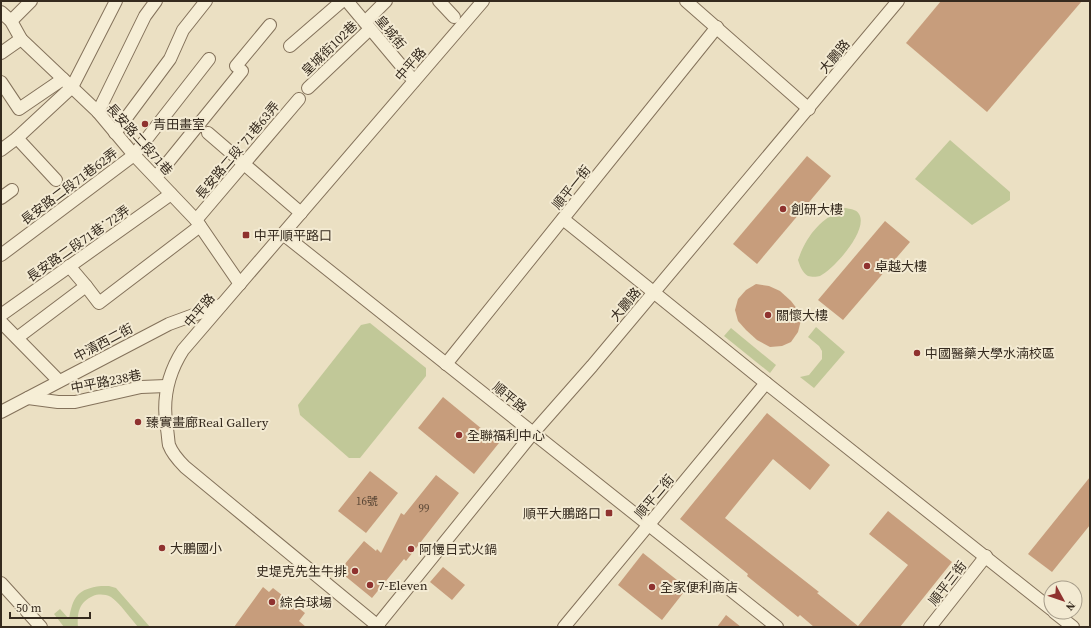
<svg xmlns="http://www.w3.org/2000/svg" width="1091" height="628" viewBox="0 0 1091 628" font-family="'Source Serif 4','Noto Sans TC',serif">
<rect width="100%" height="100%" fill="#ebe0c3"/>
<!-- green -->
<g fill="#c1c898">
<path d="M 950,140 L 1010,192 L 1010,200 L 972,225 L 915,179 Z"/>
<path d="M 845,208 C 850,209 856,209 859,214 C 869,230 834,269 820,276 C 817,277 811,277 808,276 C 802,272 800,266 798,260 C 807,235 820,219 845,208 Z"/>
<path d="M 370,323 L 426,368 L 426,376 L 360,458 L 349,458 L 300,415 L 298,405 L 361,325 Z"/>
<path d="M 816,327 L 845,352 L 814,388 L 800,377 L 809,375 L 822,359 L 822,351 L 819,346 L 808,337 Z"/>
<path d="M 731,328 L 776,365 L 770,373 L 724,336 Z"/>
<path d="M 101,586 L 109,586 L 116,588 L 150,627 L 138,627 C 130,618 120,603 111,597 C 105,594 98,594 93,596 C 79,602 77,613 78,627 L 64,627 L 54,614 L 60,609 L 69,619 C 73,596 78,589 101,586 Z"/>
</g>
<!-- building -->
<g fill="#c79d7c">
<path d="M 941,1 L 1082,1 L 987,112 L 906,43 Z"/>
<path d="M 807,156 L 831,176 L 757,264 L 733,244 Z"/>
<path d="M 885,221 L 910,242 L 843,320 L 818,300 Z"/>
<path d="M 756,284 L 769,286 L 780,291 L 791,301 L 798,310 L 801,320 L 798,332 L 791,342 L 782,346 L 770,347 L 757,340 L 746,330 L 738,321 L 735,310 L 738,299 L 746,290 Z"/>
<path d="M 443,397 L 499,443 L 474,474 L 418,428 Z"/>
<path d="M 767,413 L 830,465 L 810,490 L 773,459 L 725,518 L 819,592 L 817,593 L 858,626 L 908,565 L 869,534 L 888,511 L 952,562 L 900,627 L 814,627 L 800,615 L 798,617 L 747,576 L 748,574 L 680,519 Z"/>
<path d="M 370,471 L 398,493 L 366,533 L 338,511 Z"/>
<path d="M 436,475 L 459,493 L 406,561 L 404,559 L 372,598 L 339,571 L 364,541 L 376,551 L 377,549 L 381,553 L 401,513 L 404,515 Z"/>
<path d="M 1090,477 L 1090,525 L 1052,572 L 1028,554 Z"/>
<path d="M 643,553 L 687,588 L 662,620 L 618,585 Z"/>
<path d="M 443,567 L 465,585 L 452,600 L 430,582 Z"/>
<path d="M 263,587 L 269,592 L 273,588 L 305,613 L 299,621 L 306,627 L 234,627 Z"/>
<path d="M 726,615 L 741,627 L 717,627 Z"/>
</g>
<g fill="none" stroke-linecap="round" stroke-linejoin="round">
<defs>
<g id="minor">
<path d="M 347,1 L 414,81"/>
<path d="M 439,1 L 454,17"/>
<path d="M 686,1 L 809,109"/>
<path d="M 1,12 L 11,21 L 21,39 L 98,112 L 134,155 L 196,220 L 240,284"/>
<path d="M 11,21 L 31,1"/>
<path d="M 365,22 L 386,1"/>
<path d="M 290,46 L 342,1"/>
<path d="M 1,53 L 21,39"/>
<path d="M 1,82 L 19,109 L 63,79"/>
<path d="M 308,88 L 370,29"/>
<path d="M 98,112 L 145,16 L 156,1"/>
<path d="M 115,133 L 170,59 L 183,30 L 206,1"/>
<path d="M 208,133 L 301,213"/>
<path d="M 17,138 L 56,180"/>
<path d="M 1,150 L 17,138 L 72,87 L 116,1"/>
<path d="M 156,177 L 242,71 L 236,66 L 270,25"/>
<path d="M 1,198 L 12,190"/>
<path d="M 563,219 L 766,383 L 1051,609"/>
<path d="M 196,220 L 299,99"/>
<path d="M 283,234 L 777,627"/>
<path d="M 1,255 L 134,155 L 209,59"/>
<path d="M 69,266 L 86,286"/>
<path d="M 1,315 L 171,194"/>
<path d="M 1,322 L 59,381"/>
<path d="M 17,338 L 86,286 L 99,303 L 200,226"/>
<path d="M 446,364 L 717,27"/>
<path d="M 28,398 L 58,402 L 75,402 L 141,387 L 166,386"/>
<path d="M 1,412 L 169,324 L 221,305"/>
<path d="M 1,583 L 41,627"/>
<path d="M 1054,612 L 1073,627"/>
<path d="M 376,627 L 533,433 L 592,366 L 898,1"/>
<path d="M 379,627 L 185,467 C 179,461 172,453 169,445 C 168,440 168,434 167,429 C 162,401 167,375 183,350 L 483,1"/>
<path d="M 564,627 L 766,383"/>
<path d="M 930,627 L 986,556"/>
</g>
</defs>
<!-- minor casing -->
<use href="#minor" stroke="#84725b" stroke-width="14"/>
<!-- minor -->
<use href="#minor" stroke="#f6eed6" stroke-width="12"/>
</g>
<!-- markers -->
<g fill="#8f322f" stroke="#f3ead2" stroke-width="1.5">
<circle cx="145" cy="124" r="4"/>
<circle cx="783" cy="209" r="4"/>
<rect x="242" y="231" width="8" height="8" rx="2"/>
<circle cx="867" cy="266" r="4"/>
<circle cx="768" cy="315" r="4"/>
<circle cx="917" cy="353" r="4"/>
<circle cx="138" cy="422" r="4"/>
<circle cx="459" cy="435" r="4"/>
<rect x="605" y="509" width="8" height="8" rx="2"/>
<circle cx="162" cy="548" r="4"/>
<circle cx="411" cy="549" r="4"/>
<circle cx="355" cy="571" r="4"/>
<circle cx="370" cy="585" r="4"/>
<circle cx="652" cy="587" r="4"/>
<circle cx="272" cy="602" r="4"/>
</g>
<g text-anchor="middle" stroke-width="4" stroke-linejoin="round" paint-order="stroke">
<!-- number labels -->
<g font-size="11" fill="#5a4736">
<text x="367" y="505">16號</text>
<text x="424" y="512">99</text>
</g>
<!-- street labels -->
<g font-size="13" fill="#352a1e" stroke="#f3ead2">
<text transform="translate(391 32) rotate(50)" y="5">皇城街</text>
<text transform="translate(329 48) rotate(-44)" y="5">皇城街102巷</text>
<text transform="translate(834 56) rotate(-50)" y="5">大鵬路</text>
<text transform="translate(410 64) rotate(-49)" y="5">中平路</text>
<text transform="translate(140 139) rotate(48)" y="5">長安路二段71巷</text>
<text transform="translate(237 150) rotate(-50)" y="5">長安路二段˙71巷63弄</text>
<text transform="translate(69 186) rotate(-37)" y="5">長安路二段71巷62弄</text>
<text transform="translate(571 187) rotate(-51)" y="5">順平一街</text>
<text transform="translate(78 243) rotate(-35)" y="5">長安路二段71巷˙72弄</text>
<text transform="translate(625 304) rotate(-50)" y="5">大鵬路</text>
<text transform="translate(199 310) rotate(-50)" y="5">中平路</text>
<text transform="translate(103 342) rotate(-28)" y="5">中清西二街</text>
<text transform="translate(106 381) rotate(-11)" y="5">中平路238巷</text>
<text transform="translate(510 397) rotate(39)" y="5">順平路</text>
<text transform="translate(654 496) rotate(-50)" y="5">順平二街</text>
<text transform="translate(947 583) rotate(-52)" y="5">順平三街</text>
</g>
<!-- poi labels -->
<g font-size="13" fill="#352a1e" stroke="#f3ead2" text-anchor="start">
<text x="153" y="129">青田畫室</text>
<text x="791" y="214">創研大樓</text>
<text x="254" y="240">中平順平路口</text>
<text x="875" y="271">卓越大樓</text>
<text x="776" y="320">關懷大樓</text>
<text x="925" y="358">中國醫藥大學水湳校區</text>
<text x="146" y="427">臻實畫廊Real Gallery</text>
<text x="467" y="440">全聯福利中心</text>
<text x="601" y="518" text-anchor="end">順平大鵬路口</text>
<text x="170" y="553">大鵬國小</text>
<text x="419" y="554">阿慢日式火鍋</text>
<text x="347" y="576" text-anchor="end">史堤克先生牛排</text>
<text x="378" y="590">7-Eleven</text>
<text x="660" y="592">全家便利商店</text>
<text x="280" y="607">綜合球場</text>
</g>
</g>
<!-- border -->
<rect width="1091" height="628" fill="none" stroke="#352a1e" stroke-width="4"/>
<!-- north arrow -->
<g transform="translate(1063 600) rotate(130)"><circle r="19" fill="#f3ead2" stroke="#a79d8a"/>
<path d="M0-3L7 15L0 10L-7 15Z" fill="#8f322f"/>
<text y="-6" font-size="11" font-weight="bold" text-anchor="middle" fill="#352a1e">N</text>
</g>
<!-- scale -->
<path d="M10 612v6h80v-6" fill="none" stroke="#352a1e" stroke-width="2"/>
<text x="16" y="612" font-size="12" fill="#352a1e" stroke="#f3ead2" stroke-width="3" paint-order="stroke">50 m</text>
</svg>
